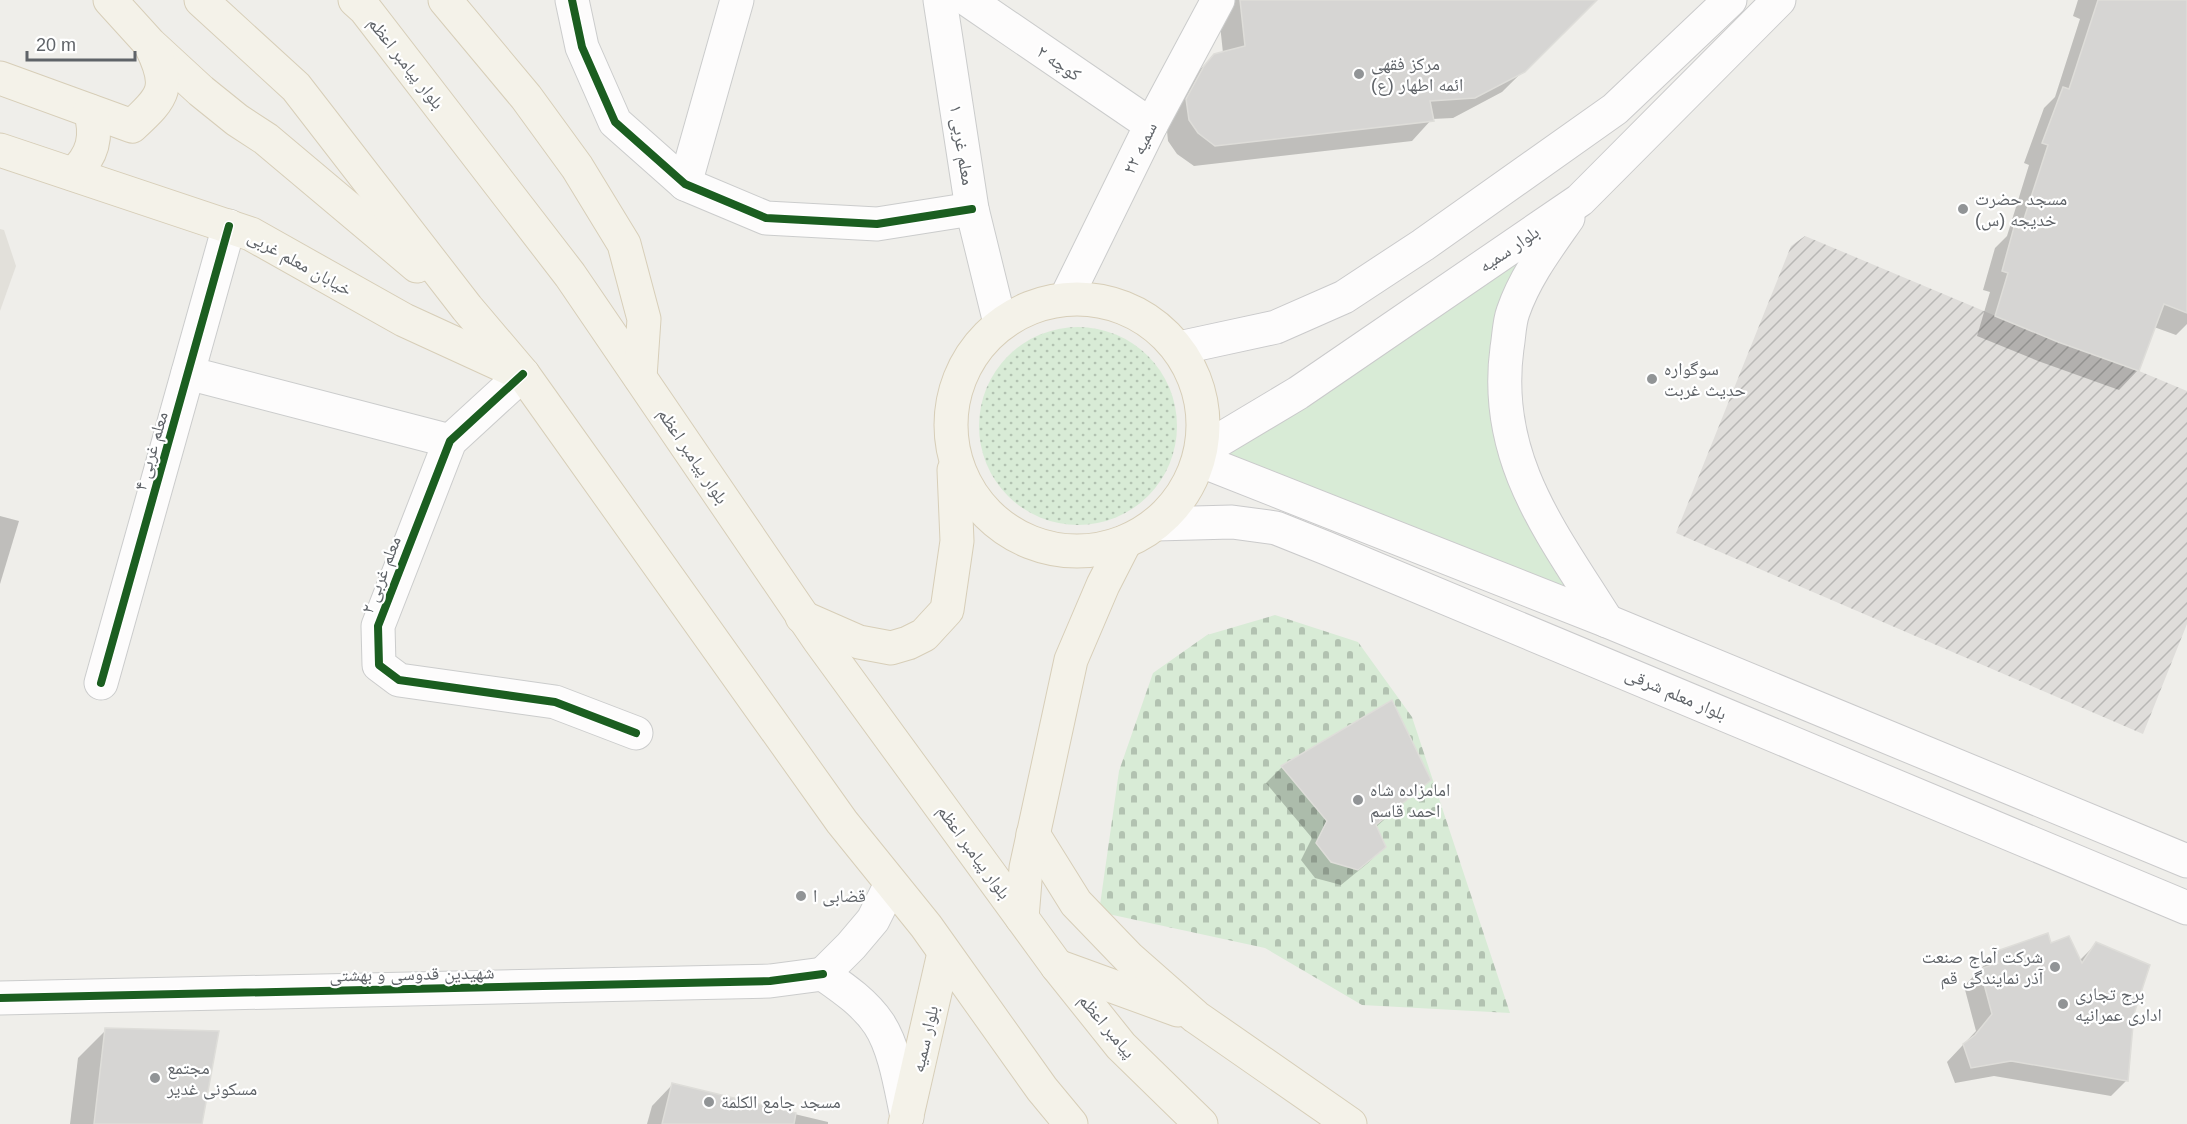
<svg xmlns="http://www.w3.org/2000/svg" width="2187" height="1124" viewBox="0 0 2187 1124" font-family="Arial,'Noto Naskh Arabic',sans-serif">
<defs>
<pattern id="industrial-furrows" width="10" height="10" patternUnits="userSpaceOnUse" patternTransform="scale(1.5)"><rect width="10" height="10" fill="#dfddda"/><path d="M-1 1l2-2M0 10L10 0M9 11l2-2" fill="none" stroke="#b8b7b5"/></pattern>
<pattern id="grass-dots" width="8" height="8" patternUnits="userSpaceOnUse" patternTransform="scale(1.5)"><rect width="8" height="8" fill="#d8ebd6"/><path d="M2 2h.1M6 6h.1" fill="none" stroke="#b2c2b1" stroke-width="1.8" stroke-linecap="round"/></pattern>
<pattern id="cemetery-stones" width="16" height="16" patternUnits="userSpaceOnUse" patternTransform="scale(1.5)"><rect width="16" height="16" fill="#d8ebd6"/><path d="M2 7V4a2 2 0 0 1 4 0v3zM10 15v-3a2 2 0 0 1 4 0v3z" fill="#b2c2b1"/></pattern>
</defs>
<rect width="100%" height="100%" fill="#efeeea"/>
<!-- industrial -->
<path fill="url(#industrial-furrows)" d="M 1805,236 L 2058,342 L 2139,371 L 2187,391 L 2187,624 L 2143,734 L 1676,533 L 1791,246 Z"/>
<!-- education -->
<path fill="#e2e0da" d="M 0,229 L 4,230 L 16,266 L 0,311 Z"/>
<!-- grass -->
<circle fill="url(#grass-dots)" cx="1078" cy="426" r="99"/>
<!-- cemetery -->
<path fill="url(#cemetery-stones)" d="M 1275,615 L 1358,642 L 1412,717 L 1510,1013 L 1362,1005 L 1265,948 L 1099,912 L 1119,771 L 1153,673 L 1207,635 Z"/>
<!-- green -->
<path fill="#d8ebd6" d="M 1580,200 L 1534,266 L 1506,418 L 1607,621 L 1202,455 Z"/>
<!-- shadow -->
<g fill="#0003">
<path d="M 1221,0 L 1595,0 L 1502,92 L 1453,118 L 1432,119 L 1412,141 L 1194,166 L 1177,154 L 1168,141 L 1166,121 L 1193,76 L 1215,55 L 1223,53 L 1218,6 Z"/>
<path d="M 2078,0 L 2187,0 L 2187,324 L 2176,335 L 2154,327 L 2138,370 L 2119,390 L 2038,361 L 1977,336 L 1990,292 L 1983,290 L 1995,248 L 2007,236 L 2029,165 L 2024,163 L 2044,108 L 2055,97 L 2080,19 L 2073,16 Z"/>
<path d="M 0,516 L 19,521 L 0,584 Z"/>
<path d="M 1282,767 L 1430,779 L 1376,827 L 1384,847 L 1368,863 L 1341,885 L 1315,878 L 1301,860 L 1312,838 L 1266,783 Z"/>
<path d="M 2096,944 L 2133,1014 L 2127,1080 L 2111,1096 L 1994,1076 L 1955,1083 L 1947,1062 L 1976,1031 L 1964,986 L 1995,954 L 2050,945 L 2079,961 Z"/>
<path d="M 106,1030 L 201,1124 L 70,1124 L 78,1058 Z"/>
<path d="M 672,1085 L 828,1122 L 828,1124 L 647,1124 L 652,1106 Z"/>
</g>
<!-- building -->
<g fill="#d6d5d3" stroke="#deddd9" stroke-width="1.5">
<path d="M 1240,0 L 1597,0 L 1525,72 L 1475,98 L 1430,101 L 1434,121 L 1215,146 L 1198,133 L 1189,120 L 1186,99 L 1204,66 L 1214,54 L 1245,46 Z"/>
<path d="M 2098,0 L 2187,0 L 2187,313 L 2164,304 L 2139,371 L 2058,342 L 1995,316 L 2008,273 L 2002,271 L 2014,227 L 2021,228 L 2048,145 L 2042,143 L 2063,87 L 2069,89 Z"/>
<path d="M 1392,700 L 1431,780 L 1376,825 L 1386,847 L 1358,870 L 1331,862 L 1316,843 L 1327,821 L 1281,766 Z"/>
<path d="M 2048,933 L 2051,943 L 2069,936 L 2082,963 L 2096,942 L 2150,965 L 2134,1014 L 2128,1081 L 2011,1061 L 1971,1068 L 1963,1044 L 1975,1035 L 1992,1014 L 1980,969 L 1998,963 L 1994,952 Z"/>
<path d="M 105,1028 L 219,1031 L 202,1124 L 94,1124 Z"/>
<path d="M 672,1083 L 796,1113 L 794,1124 L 662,1124 Z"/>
</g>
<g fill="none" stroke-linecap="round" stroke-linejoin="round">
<defs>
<g id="minor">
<path d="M 572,0 L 582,47 L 615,122 L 685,184 L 766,218 L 877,224 L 972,209"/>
<path d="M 940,0 L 972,209 L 1000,323"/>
<path d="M 968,0 L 1151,125"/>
<path d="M 685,184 L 737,0"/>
<path d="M 1066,298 L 1151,125 L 1218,0"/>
<path d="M 188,373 L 450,441"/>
<path d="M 523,374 L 450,441 L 378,626 L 379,665 L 399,680 L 555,702 L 636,733"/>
<path d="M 101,683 L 229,226"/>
</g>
<g id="tertiary">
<path d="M 823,974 C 843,988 865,1003 879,1024 C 895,1048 901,1089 907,1117"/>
<path d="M 823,974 L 851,946 L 873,920 L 891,884"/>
<path d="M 0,998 L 770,981 L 823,974"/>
</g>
<g id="secondary">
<path d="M 1568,218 C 1547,248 1525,277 1513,312 C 1509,323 1509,337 1507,348 C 1492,459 1552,533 1607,621"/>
<path d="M 1179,348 L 1276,327 L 1344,297 L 1423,245 L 1615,109 L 1730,0"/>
<path d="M 1201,451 L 1298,393 L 1580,200 L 1779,0"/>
<path d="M 1199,460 L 1607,621 L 2187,861"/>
<path d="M 1156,524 L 1232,522 L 1276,528 L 1326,548 L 2187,908"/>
</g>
<g id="primary">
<path d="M 110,0 L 150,44 L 201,91 L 237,120 L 266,139 L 417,266"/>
<path d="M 201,0 L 296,87 L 467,308 L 523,374 L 842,822 L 926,926 L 1042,1089 L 1071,1124"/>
<path d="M 355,0 L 365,9 L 570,275 L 819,640 L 1057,966 L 1121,1046 L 1201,1124"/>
<path d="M 445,0 L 526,97 L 577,167 L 624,244 L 644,319 L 640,377"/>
<path d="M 0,78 L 132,126 C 165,96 171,87 151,46"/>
<path d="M 0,150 L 251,234 L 404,320 L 513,370"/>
<path d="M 73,174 C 93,156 98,136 90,111"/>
<circle cx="1077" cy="425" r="126"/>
<path d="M 802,617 L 859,642 L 891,648 L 908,643 L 924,635 L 947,610 L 957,541 L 954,470"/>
<path d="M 1033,834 L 1076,903 L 1129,958 L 1196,1017 L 1350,1124"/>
<path d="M 1022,918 L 1026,868 L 1071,660 L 1103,585 L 1125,542"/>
<path d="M 1057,966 L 1178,1010"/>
<path d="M 905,1124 L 944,953"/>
</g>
</defs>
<!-- minor casing -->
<use href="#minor" stroke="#cbcccc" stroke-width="35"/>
<!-- tertiary casing -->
<use href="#tertiary" stroke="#cbcccc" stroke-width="35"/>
<!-- secondary casing -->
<use href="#secondary" stroke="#cacacb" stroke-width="35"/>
<!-- primary casing -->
<use href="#primary" stroke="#d7ceb8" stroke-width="35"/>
<!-- minor -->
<use href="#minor" stroke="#fdfcfc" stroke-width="33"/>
<!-- tertiary -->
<use href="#tertiary" stroke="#fdfcfc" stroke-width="33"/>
<!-- secondary -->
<use href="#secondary" stroke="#fdfcfc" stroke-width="33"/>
<!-- primary -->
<use href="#primary" stroke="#f4f2e9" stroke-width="33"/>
<defs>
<g id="cycleway">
<path d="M 572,0 L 582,47 L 615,122 L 685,184 L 766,218 L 877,224 L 972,209"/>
<path d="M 523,374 L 450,441 L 378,626 L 379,665 L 399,680 L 555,702 L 636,733"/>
<path d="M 101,683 L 229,226"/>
<path d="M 0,998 L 770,981 L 823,974"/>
</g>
</defs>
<!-- cycleway casing -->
<use href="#cycleway" stroke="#fff" stroke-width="11"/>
<!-- cycleway -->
<use href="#cycleway" stroke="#1b5e20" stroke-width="8"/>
</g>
<!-- markers -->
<g fill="#919496" stroke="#fff" stroke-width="2">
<circle cx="1359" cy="74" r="6"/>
<circle cx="1963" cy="209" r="6"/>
<circle cx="1652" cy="379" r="6"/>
<circle cx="1358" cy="800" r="6"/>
<circle cx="801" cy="896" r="6"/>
<circle cx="2055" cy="967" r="6"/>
<circle cx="2063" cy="1004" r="6"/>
<circle cx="155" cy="1078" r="6"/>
<circle cx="709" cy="1102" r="6"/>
</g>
<g text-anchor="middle" stroke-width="4.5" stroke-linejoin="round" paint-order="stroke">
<!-- street labels -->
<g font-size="18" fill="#5f6368" stroke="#fff">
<text transform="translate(406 63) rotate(52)" y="6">بلوار پیامبر اعظم</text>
<text transform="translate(1059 63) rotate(34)" y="6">کوچه ۲</text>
<text transform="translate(962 145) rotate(81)" y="6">معلم غربی ۱</text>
<text transform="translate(1140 148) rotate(-64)" y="6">سمیه ۲۲</text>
<text transform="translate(1509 249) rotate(-34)" y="6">بلوار سمیه</text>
<text transform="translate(300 263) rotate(29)" y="6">خیابان معلم غربی</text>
<text transform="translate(151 451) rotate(-74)" y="6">معلم غربی ۴</text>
<text transform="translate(693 456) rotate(56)" y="6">بلوار پیامبر اعظم</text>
<text transform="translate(381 575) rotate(-69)" y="6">معلم غربی ۲</text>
<text transform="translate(1676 694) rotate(23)" y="6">بلوار معلم شرقی</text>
<text transform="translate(974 852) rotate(54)" y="6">بلوار پیامبر اعظم</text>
<text transform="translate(412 974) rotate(-1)" y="6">شهیدین قدوسی و بهشتی</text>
<text transform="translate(1107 1026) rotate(50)" y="6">پیامبر اعظم</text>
<text transform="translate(925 1039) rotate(-77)" y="6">بلوار سمیه</text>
</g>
<!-- poi labels -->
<g font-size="18" fill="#5f6368" stroke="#fff" text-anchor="start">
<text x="1371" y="70">مرکز فقهی<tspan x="1371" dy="21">ائمه اطهار (ع)</tspan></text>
<text x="1975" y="205">مسجد حضرت<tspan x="1975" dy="21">خدیجه (س)</tspan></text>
<text x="1664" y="375">سوگواره<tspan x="1664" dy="21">حدیث غربت</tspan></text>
<text x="1370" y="796">امامزاده شاه<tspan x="1370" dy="21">احمد قاسم</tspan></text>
<text x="813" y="902">قضابی ا</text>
<text x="2043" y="963" text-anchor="end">شرکت آماج صنعت<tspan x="2043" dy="21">آذر نمایندگی قم</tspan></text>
<text x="2075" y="1000">برج تجاری<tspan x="2075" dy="21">اداری عمرانیه</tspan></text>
<text x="167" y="1074">مجتمع<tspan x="167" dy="21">مسکونی غدیر</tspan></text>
<text x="721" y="1108">مسجد جامع الکلمة</text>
</g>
</g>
<!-- scale -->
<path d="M27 51v9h108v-9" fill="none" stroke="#5f6368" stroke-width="3"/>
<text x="36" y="51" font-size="18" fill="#5f6368" stroke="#ffffff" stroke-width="4.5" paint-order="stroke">20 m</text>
</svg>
